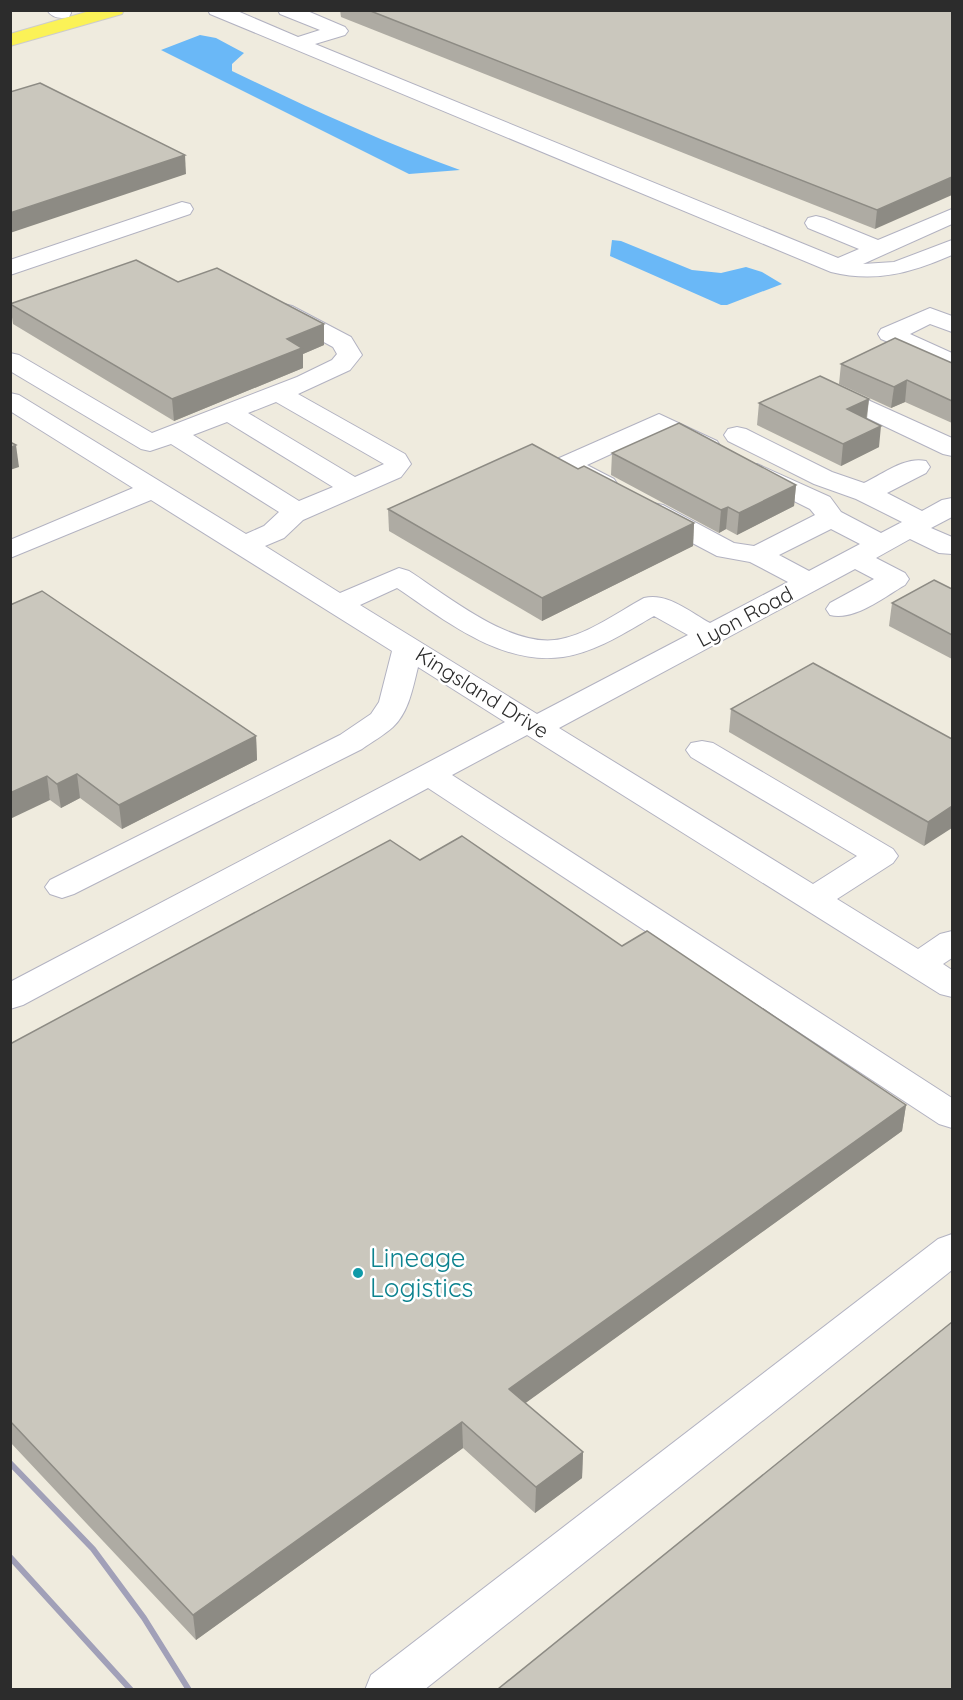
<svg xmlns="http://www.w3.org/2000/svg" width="963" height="1700" viewBox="0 0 963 1700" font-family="Quicksand,sans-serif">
<rect width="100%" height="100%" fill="#efebde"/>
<!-- water -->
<g fill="#6ab8f7">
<path d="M 200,35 L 216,38 L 244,53 L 232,64 L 232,71 C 307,107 382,142 460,170 L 409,174 L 161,50 Z"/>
<path d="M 612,240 L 621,241 L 692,270 L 721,273 L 746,267 L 762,272 L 782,284 L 727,305 L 721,305 L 610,256 Z"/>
</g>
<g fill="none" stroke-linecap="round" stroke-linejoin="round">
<defs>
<g id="minor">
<path d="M 47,10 L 70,10 L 71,13 L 69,17 C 60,19 52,18 47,10 Z"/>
<path d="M 208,10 L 235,10 L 298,37 L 320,30 L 280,14 L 278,10 L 305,10 L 345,27 L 348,31 L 345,35 L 315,44 L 838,258 L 859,249 L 808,228 L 805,223 L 808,218 L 816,216 L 824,218 L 878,240 L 952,209 L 952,224 L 863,264 L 894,262 L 952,240 L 952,255 C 911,273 875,283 831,272 L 210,14 Z"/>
<path d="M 182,202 L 190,204 L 193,209 L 190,214 L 10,275 L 10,260 Z"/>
<path d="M 284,304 L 292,306 L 351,337 L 362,355 L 350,370 L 298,394 L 405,454 L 411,464 L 401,477 L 303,520 L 284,538 L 265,546 L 340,593 L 399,568 L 409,571 C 448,596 513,650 561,639 C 590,633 618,612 644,598 C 667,592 690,612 710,623 L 788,582 L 750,562 L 717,556 L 643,517 L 639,511 L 643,505 L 653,503 L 663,505 L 734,543 L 754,546 L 815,515 L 810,509 L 748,478 L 744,472 L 748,466 L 757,464 L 830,497 L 841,512 L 881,533 L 902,522 L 856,499 L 814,484 L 728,441 L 724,435 L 728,429 L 737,427 L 746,429 L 832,472 L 864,483 C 883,474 905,456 926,461 L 930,467 L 926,473 L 887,493 L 922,511 L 942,500 L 952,498 L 952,517 L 931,528 L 952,537 L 952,554 L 939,553 L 910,539 L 876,558 L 905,573 L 909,579 L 905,585 C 884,597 855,621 830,615 L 826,609 L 830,603 L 874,579 L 855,569 L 559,728 L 813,884 L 857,856 L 691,757 L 686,750 L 691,743 L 702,741 L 713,743 L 893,849 L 898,856 L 893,863 L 837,899 L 918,949 L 940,934 L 952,931 L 952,958 L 943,964 L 952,970 L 952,997 L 940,994 L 527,735 L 452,775 L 952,1098 L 952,1128 L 939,1124 L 428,788 L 23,1005 L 10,1009 L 10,982 L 505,722 L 418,667 C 413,687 409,712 393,727 C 384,735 372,742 362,749 L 74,894 L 62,898 L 50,894 L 45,887 L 50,880 L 340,735 L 371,714 L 379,702 L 392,651 L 151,500 L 10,558 L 10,540 L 133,488 L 10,411 L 10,393 L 19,395 L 246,534 L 264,526 L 279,512 L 171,444 L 150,451 L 141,449 L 10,371 L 10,353 L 19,355 L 152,433 L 297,377 L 332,360 L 337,354 L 333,347 L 276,316 L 272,311 L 276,306 ZM 276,402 L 384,464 L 355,477 L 248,413 ZM 227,422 L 333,487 L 299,501 L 193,435 ZM 831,529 L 860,544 L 809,571 L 779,555 ZM 397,588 C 445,620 501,666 563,657 C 596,652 626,632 654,616 L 688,635 L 537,714 L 360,605 Z"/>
<path d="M 930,308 L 952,316 L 952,332 L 930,324 L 910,334 L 952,353 L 952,369 L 881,339 L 878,334 L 881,329 Z"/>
<path d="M 828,382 L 952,438 L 952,456 L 943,454 L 819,395 L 815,390 L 819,385 Z"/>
<path d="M 659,414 L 717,441 L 721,447 L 717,453 C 697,458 676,441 659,432 L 587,465 L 614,479 L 618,485 L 614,491 C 594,496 574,480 557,471 L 553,465 L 557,459 Z"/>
<path d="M 952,1234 L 952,1270 L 424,1690 L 365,1690 L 371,1675 L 938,1239 Z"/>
</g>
<path id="major" d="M 93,10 L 124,10 L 122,14 L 10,46 L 10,34 Z"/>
</defs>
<!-- minor casing -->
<use href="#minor" stroke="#b2b2c1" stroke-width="2"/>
<!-- major casing -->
<use href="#major" stroke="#ccc" stroke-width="2"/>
<!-- minor -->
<use href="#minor" fill="#fff" fill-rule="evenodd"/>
<!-- major -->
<use href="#major" fill="#fbf257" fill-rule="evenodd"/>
<!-- rail -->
<g stroke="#a1a0b8" stroke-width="6">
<path d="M 10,1463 L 93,1549 L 144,1618 L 189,1690"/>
<path d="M 10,1557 L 131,1690"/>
</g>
</g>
<!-- wall -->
<g fill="#aeaba3">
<path d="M 340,10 L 952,10 L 875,229 L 341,17 Z"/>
<path d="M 178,282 L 324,345 L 303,354 L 303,368 L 174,421 L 13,324 L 10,304 Z"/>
<path d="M 952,363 L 952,423 L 905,402 L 891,408 L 839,384 L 841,364 Z"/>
<path d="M 869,399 L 867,419 L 879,447 L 841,466 L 757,425 L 759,403 Z"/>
<path d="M 612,453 L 796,485 L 794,506 L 737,535 L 726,529 L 719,533 L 611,475 Z"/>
<path d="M 578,469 L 694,523 L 693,546 L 542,621 L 389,531 L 388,509 Z"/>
<path d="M 952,589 L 952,659 L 889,626 L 892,603 Z"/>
<path d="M 10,605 L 256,736 L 257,760 L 122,829 L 80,798 L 61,808 L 50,800 Z"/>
<path d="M 731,709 L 952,739 L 924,846 L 729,732 Z"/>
<path d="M 420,860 L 622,946 L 906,1105 L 902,1131 L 525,1403 L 583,1452 L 582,1478 L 535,1513 L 463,1448 L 196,1640 L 10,1442 L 10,1044 Z"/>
</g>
<!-- shaded-wall -->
<g fill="#8d8b84">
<path d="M 185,155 L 186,174 L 10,233 L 10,213 Z"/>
<path d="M 952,177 L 952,195 L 875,229 L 877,210 Z"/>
<path d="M 324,324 L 324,345 L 303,354 L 303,368 L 174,421 L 172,399 L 287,339 Z"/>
<path d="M 907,380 L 905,402 L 891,408 L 894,387 Z"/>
<path d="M 869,399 L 866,420 L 847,409 Z"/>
<path d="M 881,426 L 879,447 L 841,466 L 843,444 Z"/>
<path d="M 16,445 L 19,467 L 10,470 L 10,448 Z"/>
<path d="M 796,485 L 794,506 L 737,535 L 739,513 Z"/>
<path d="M 728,507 L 726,529 L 719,533 L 721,510 Z"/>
<path d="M 694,523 L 693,546 L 542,621 L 542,598 Z"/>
<path d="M 256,736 L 257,760 L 122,829 L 119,805 Z"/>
<path d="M 77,774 L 80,798 L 61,808 L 57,784 Z"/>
<path d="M 47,776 L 50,800 L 10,819 L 10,793 Z"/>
<path d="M 952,806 L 952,828 L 924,846 L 928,822 Z"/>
<path d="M 906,1105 L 902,1131 L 509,1415 L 509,1389 Z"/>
<path d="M 462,1422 L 463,1448 L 196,1640 L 193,1615 Z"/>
<path d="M 583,1452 L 582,1478 L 535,1513 L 536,1487 Z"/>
</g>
<!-- building -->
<g fill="#cac7bd" stroke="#8d8b84" stroke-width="1.5">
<path d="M 368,10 L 952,10 L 952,177 L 877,210 Z"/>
<path d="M 40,83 L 185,155 L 10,213 L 10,92 Z"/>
<path d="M 136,260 L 178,282 L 217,268 L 324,324 L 287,339 L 302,348 L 172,399 L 10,304 Z"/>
<path d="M 895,338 L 952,363 L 952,401 L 907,380 L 894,387 L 841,364 Z"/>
<path d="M 820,376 L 869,399 L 847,409 L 881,426 L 843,444 L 759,403 Z"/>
<path d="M 679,423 L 796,485 L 739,513 L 728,507 L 721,510 L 612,453 Z"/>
<path d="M 10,442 L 16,445 L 10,448 Z"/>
<path d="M 532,444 L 578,469 L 584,466 L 694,523 L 542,598 L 388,509 Z"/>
<path d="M 934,580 L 952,589 L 952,635 L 892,603 Z"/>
<path d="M 42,591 L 256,736 L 119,805 L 77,774 L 57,784 L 47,776 L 10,793 L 10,605 Z"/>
<path d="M 813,663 L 952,739 L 952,806 L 928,822 L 731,709 Z"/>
<path d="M 462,836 L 622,946 L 647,931 L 906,1105 L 509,1389 L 583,1452 L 536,1487 L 462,1422 L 193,1615 L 10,1421 L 10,1044 L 390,840 L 420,860 Z"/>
<path d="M 952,1322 L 952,1689 L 498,1689 Z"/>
</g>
<!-- markers -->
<circle fill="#0f9aa8" stroke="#fff" stroke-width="2" cx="358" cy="1273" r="6"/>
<g text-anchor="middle" stroke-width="5" stroke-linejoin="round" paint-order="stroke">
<!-- street labels -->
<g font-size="21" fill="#2c2c2c" stroke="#fff">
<text transform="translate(745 617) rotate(-28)" y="7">Lyon Road</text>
<text transform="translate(482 693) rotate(32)" y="7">Kingsland Drive</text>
</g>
<!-- near-culture labels -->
<g font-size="26" fill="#0d838f" stroke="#fff" text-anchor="start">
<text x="370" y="1267">Lineage<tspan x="370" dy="30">Logistics</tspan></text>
</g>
</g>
<!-- border -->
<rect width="963" height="1700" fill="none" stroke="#2c2c2c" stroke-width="24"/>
</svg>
